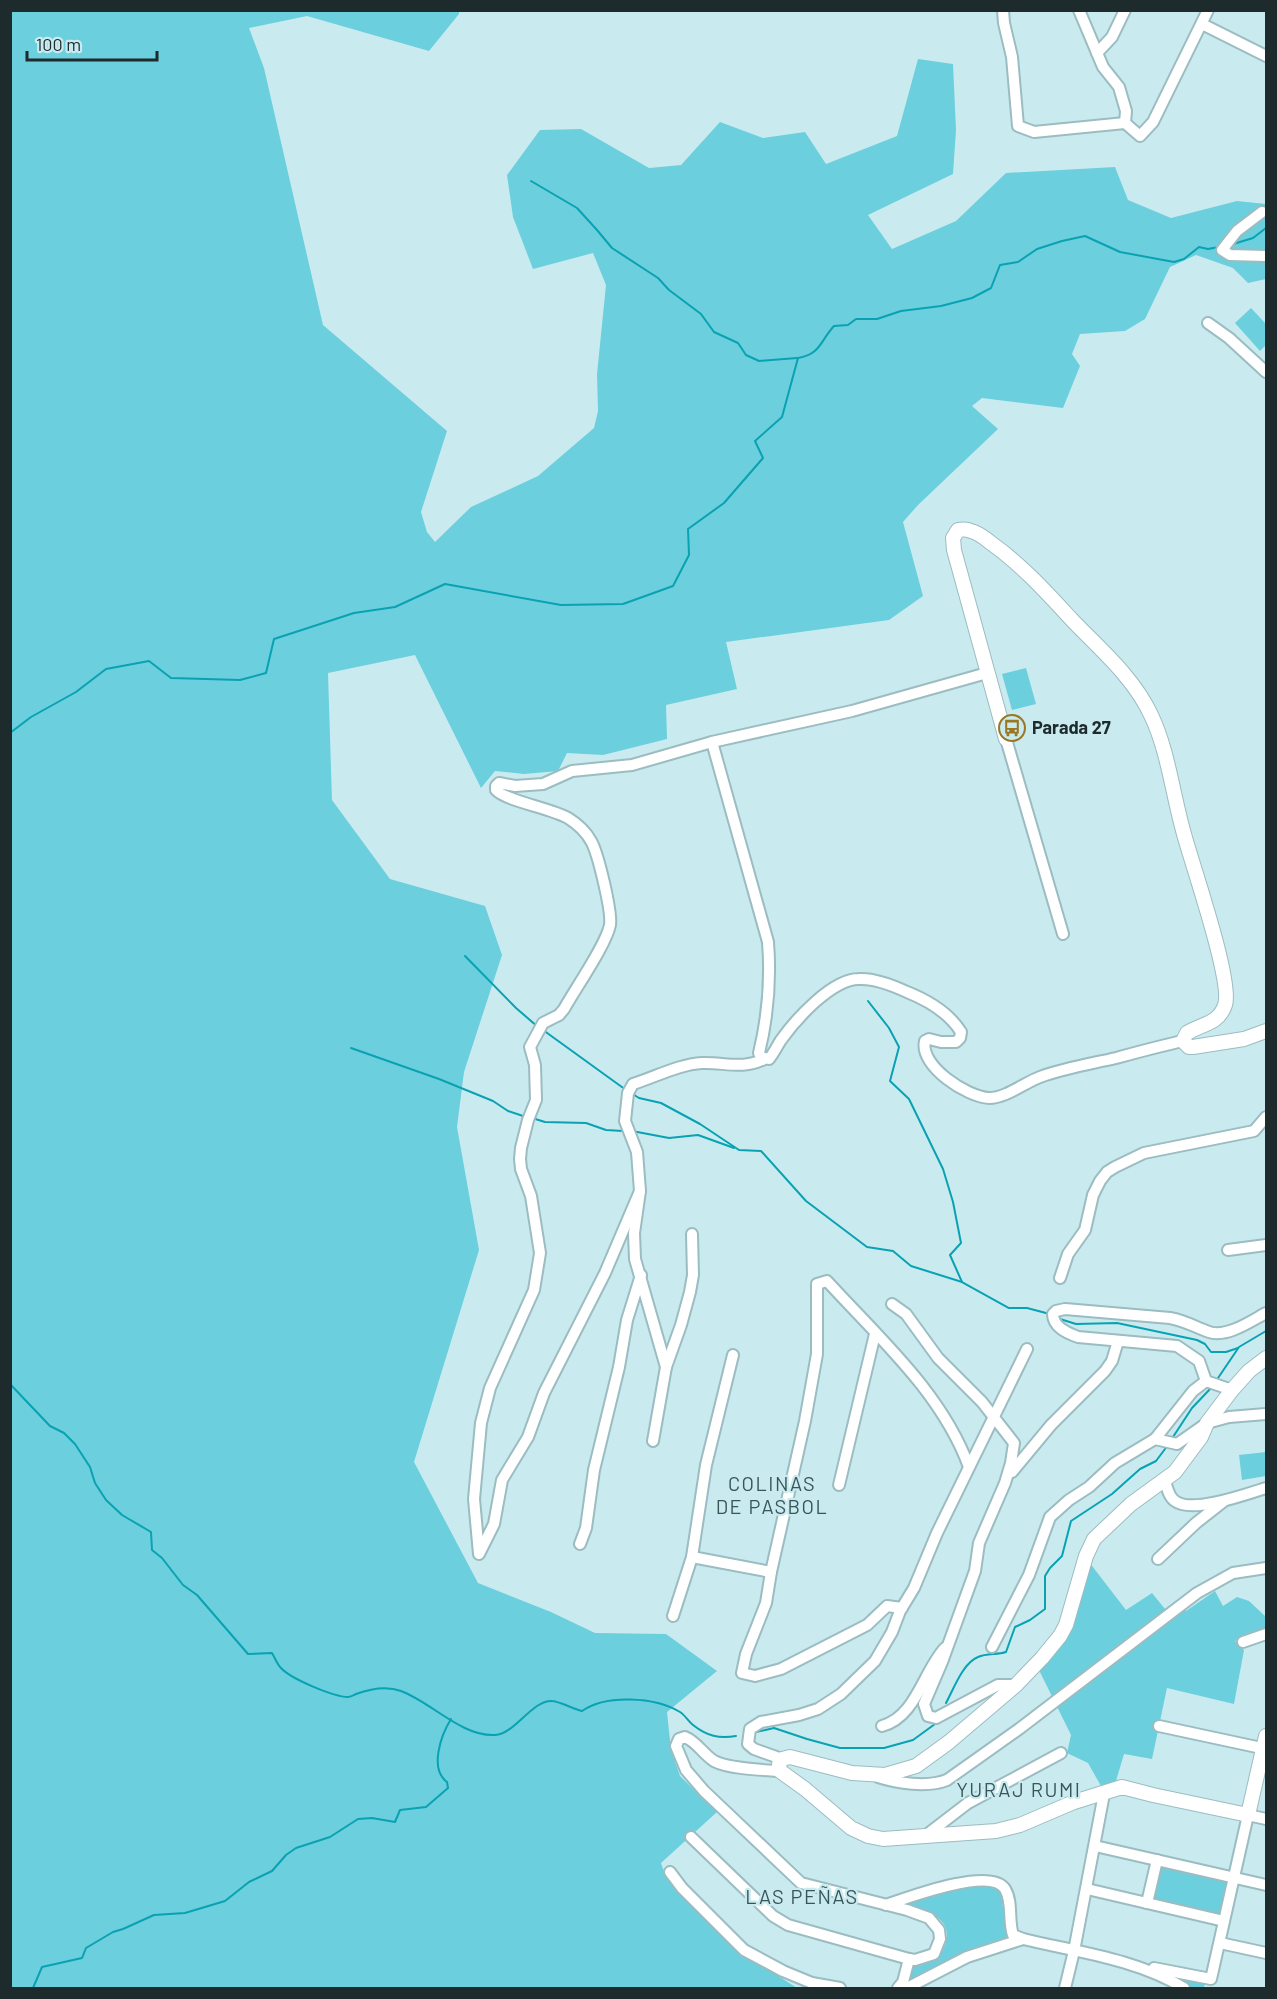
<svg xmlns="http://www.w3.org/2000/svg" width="1277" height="1999" viewBox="0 0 1277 1999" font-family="Barlow,sans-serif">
<rect width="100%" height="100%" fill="#c9ebf0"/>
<!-- green -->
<g fill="#6ccfdd">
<path d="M 11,11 L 459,11 L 459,14 L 429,51 L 307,16 L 249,28 L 264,68 L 323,325 L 447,431 L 421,512 L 427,532 L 435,542 L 471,507 L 538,476 L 594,428 L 598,411 L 597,374 L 606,285 L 593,253 L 533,269 L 513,217 L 507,175 L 540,130 L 581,129 L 649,168 L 681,165 L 720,122 L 763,138 L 805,132 L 826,164 L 897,136 L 918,59 L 953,64 L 956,130 L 953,174 L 868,215 L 892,249 L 956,221 L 1006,173 L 1115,167 L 1128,200 L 1171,218 L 1237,201 L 1266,204 L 1266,279 L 1248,283 L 1233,268 L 1196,255 L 1170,267 L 1145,319 L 1125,331 L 1080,334 L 1072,354 L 1080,366 L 1063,408 L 982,398 L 972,406 L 998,429 L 918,505 L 903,522 L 923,596 L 889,620 L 726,642 L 737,689 L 666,705 L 667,739 L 603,755 L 567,753 L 558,771 L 524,774 L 495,771 L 481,788 L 415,655 L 328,673 L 332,800 L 390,879 L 485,906 L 502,955 L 464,1072 L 457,1127 L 479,1250 L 414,1462 L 478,1583 L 551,1612 L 595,1633 L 666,1634 L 717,1671 L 667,1712 L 671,1750 L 680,1776 L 717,1812 L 661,1863 L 665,1875 L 703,1917 L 747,1956 L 797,1988 L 11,1988 Z"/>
<path d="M 1251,308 L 1266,324 L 1266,345 L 1260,351 L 1235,323 Z"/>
<path d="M 1026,668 L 1036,704 L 1012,710 L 1002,674 Z"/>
<path d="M 1266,1452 L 1266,1476 L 1242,1480 L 1239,1455 Z"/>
<path d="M 1089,1562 L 1126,1610 L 1152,1593 L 1165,1609 L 1178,1600 L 1186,1611 L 1215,1591 L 1223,1606 L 1237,1597 L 1249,1601 L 1266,1617 L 1266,1629 L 1235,1641 L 1244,1650 L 1234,1704 L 1167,1688 L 1152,1759 L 1124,1754 L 1116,1781 L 1101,1786 L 1088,1763 L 1067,1753 L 1071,1735 L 1039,1670 L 1069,1633 L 1075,1618 Z"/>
<path d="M 1158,1864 L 1229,1880 L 1222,1915 L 1151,1899 Z"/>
<path d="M 984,1884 L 995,1887 L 1001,1893 L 1007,1938 L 907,1983 L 913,1964 C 918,1964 924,1964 928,1963 C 942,1959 953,1936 943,1923 C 933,1910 913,1908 899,1904 L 928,1893 Z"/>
<path d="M 1167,1974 L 1205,1982 L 1204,1988 L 1192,1988 Z"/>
</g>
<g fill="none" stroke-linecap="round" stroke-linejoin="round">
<!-- stream -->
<g stroke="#09a2b2" stroke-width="2">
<path d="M 531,181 L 577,208 L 597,230 L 612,248 L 658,278 L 669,290 L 701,314 L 714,332 L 738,343 L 746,355 L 759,361 L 797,358"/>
<path d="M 1230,245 L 1253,238 L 1266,228"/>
<path d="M 10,733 L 31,717 L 76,692 L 106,669 L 149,661 L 171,678 L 240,680 L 266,673 L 274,639 L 354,613 L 395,607 L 445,584 L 561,605 L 623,604 L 673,586 L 689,555 L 688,529 L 724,503 L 763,458 L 755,441 L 782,417 L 798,358 C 821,354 820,341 834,326 L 848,325 L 856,319 L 877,319 L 901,311 L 941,306 L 972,298 L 991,288 L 1000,265 L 1018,262 L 1037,249 L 1062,241 L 1085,236 L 1120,252 L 1174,262 L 1184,259 L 1199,247 L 1208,249 L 1219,247"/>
<path d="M 465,956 L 516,1008 L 538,1027"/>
<path d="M 868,1001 L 889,1028 L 899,1047 L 890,1081 L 909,1099 L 943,1169 L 953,1202 L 961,1243 L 950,1255 L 962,1282"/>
<path d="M 543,1030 L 626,1090"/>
<path d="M 351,1048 L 439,1079 L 493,1101 L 508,1111 L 526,1117"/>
<path d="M 631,1093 L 639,1098 L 661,1103 L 700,1124 L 739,1150 L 761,1151 L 806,1201 L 867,1247 L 893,1251 L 911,1266 L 962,1282 L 1009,1308 L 1027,1308 L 1046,1313"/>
<path d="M 532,1118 L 545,1122 L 586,1123 L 606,1130 L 623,1131"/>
<path d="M 632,1131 L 669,1138 L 698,1135 L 734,1148"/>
<path d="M 1060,1319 L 1076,1324 L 1117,1323 L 1197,1340 L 1205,1344 L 1211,1352 L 1226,1352 L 1238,1348"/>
<path d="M 1216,1381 L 1239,1347 L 1266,1331"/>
<path d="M 10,1384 L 50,1426 L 64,1433 L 75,1444 L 90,1467 L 95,1483 L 106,1500 L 122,1515 L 151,1532 L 152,1550 L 162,1558 L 183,1585 L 197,1595 L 248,1654 L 272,1653 C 275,1658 277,1664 281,1668 C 291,1679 334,1697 348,1697 C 351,1697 354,1695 356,1694 C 370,1689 387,1686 401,1691 C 431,1702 462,1737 495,1735 C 515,1734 532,1700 552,1701 C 558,1701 574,1709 582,1711 C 606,1694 655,1697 680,1712 C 685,1715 688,1721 693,1725 C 707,1736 719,1739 736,1736"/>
<path d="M 1171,1440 L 1192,1408 L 1211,1388"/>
<path d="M 946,1703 C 954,1688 963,1663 978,1657 C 987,1653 997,1655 1006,1652 L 1015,1627 L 1030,1620 L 1045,1609 L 1045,1576 L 1050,1568 L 1062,1556 L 1071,1521 L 1112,1494 L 1140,1469 L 1156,1461 L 1168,1445"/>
<path d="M 756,1732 L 774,1728 L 807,1739 L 840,1748 L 884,1748 L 913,1740 L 935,1724"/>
<path d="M 33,1988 L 42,1967 L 82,1958 L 86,1948 L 113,1932 L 123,1929 L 154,1915 L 185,1913 L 225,1901 L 249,1882 L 272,1871 L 286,1855 L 296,1848 L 330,1837 L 358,1819 L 372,1818 L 395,1822 L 400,1810 L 426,1807 L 448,1788 L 447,1782 C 429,1769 441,1735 451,1719"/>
</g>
<defs>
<g id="minor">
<path d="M 1003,10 L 1004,23 L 1012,57 L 1018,126 L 1034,132 L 1125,123 L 1140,136 L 1153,122 L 1208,10"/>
<path d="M 1079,10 L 1103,67 L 1119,87 L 1126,111 L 1125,123"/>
<path d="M 1202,24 L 1266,56"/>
<path d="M 1097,53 L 1112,37 L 1125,10"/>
<path d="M 1262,212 L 1237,231 L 1222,250 L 1230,255 L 1266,256"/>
<path d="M 1208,323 L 1229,338 L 1266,372"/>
<path d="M 1006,739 L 1063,934"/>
<path d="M 712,742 L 768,942 C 771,980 768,1016 759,1053 L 761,1057 L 769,1059 C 774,1053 777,1046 781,1040 C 796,1019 832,979 859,979 C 875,978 892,985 907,992 C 927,1000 949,1013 961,1032 L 960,1038 L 956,1042 L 941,1042 L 929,1039 L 925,1041 C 919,1066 967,1097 989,1098 C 1006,1098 1024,1083 1040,1077 C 1065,1068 1090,1064 1116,1058 C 1138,1052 1160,1046 1183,1041"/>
<path d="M 640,1191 L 605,1273 L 544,1393 L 528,1437 L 502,1480 L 494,1524 L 479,1554 L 474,1499 L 481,1423 L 490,1388 L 534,1290 L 540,1253 L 531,1196 L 521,1169 L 520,1159 L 521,1148 L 528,1120 L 536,1100 L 535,1065 L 530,1047 L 543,1023 L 559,1015 L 564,1009 C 575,989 606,945 610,925 C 612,911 598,853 591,841 C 586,832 576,823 568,818 C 551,808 506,801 496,790 L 496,786 L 499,783 L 515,786 L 543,784 L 572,771 L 632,765 L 712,742 L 852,711 L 987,673"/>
<path d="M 1228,1250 L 1266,1245"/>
<path d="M 1060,1278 L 1068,1254 L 1085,1230 L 1093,1195 L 1100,1181 L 1107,1172 L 1115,1167 L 1144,1153 L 1254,1131 L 1266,1117"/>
<path d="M 892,1304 L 906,1314 L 938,1358 L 982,1402 L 1014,1443 L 1011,1463 L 1005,1483 L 979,1543 L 975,1571 L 942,1662 L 924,1704 L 928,1716 L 936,1718 L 998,1685 L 1016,1685"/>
<path d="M 666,1367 L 635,1259 L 634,1233 L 640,1191 L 637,1152 L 625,1121 L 628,1093 L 633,1084 C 655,1077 680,1064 702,1063 C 723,1062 744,1070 764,1059"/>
<path d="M 1232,1390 L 1206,1381 L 1199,1361 L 1177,1346 L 1078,1337 C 1067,1333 1053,1327 1053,1314 L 1056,1311 L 1065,1309 L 1170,1318 C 1186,1321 1195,1327 1209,1332 C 1227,1338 1251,1321 1266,1313"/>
<path d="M 1155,1439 L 1177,1444 L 1207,1423 L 1229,1417 L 1266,1414"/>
<path d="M 653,1441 L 666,1367 L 681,1325 L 690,1292 L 693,1275 L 692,1234"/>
<path d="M 1012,1472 L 1051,1425 L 1105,1371 L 1112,1361 L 1118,1341"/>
<path d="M 1165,1481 C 1167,1488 1169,1497 1175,1501 C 1192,1514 1247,1494 1266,1488"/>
<path d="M 839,1485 L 875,1334"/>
<path d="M 580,1544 L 586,1528 L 594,1470 L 619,1367 L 627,1320 L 641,1275"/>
<path d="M 692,1557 L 771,1572"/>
<path d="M 1158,1559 L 1196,1523 L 1224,1501"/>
<path d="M 902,1608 L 887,1606 L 867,1625 L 781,1669 L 755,1676 L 742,1673 L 746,1654 L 766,1603 L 771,1572 L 805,1421 L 817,1354 L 817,1284 L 827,1281 C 879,1338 942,1393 969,1467"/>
<path d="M 673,1616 L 692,1557 L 706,1465 L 733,1355"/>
<path d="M 1243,1642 L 1266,1634"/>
<path d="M 992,1647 L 1029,1575 L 1050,1517 L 1069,1500 L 1089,1487 L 1115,1463 L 1155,1439 L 1193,1391 L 1206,1381"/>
<path d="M 882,1726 C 916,1717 923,1672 945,1648"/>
<path d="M 1159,1726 L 1266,1749"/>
<path d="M 782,1759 L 754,1749 L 748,1744 L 750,1729 L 761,1722 L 799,1715 L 818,1709 L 841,1694 L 875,1661 L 892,1632 L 900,1611 L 914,1588 L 937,1533 L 1027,1349"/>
<path d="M 878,1777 C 897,1783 927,1788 947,1780 L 1019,1729 L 1197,1593 L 1233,1573 L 1266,1568"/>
<path d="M 925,1836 L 968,1803 L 1061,1753"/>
<path d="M 691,1837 L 773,1916 L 788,1925 L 909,1959 L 915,1960 L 934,1954 L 940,1939 L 939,1930 L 929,1918 L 907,1910 L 801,1883 L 704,1791 L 686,1770 L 676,1746 L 679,1739 L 685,1737 C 697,1742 703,1754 714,1761 C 729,1769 763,1770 780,1771"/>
<path d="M 1095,1846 L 1266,1885"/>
<path d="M 670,1872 L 682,1888 L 744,1950 L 783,1971 L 812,1983 L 840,1988"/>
<path d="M 1087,1889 L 1224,1921"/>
<path d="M 1147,1903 L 1157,1860"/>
<path d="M 886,1905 C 907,1898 991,1866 1005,1889 C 1013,1902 1008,1921 1013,1935 L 1023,1939 C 1077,1952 1136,1959 1184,1988"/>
<path d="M 1220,1943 L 1266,1953"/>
<path d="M 1154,1968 L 1211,1979 L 1248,1815 L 1266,1819"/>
<path d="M 898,1988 L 903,1982 L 909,1959"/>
<path d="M 901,1988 L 907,1988 L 967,1957 L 1023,1939"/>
<path d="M 1065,1988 L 1074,1951 L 1104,1794"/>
</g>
<g id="tertiary">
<path d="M 1006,739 L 954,550 L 953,538 L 958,530 C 963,529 967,529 971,531 C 979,533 985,538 991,543 C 1022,565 1047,593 1073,621 C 1101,650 1134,678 1151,715 C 1168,750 1173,796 1184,834 C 1192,864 1233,982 1225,1005 C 1219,1024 1201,1024 1187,1033 L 1183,1041 L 1189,1047 L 1193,1047 L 1244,1039 L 1266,1031"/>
<path d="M 1266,1358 L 1249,1371 L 1232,1390 L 1207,1423 L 1201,1437 L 1175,1472 L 1131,1504 L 1094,1539 L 1086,1556 L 1066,1625 L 1060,1636 L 1042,1658 L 1016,1685 L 949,1742 L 916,1766 L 885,1775 L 852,1773 L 790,1757 L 782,1759 L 779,1764 L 780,1771 L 805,1789 L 851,1828 L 868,1836 L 883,1839 L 996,1831 L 1020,1825 L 1074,1802 L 1122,1787 L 1153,1795 L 1248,1815 L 1266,1736"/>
</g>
</defs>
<!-- minor casing -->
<use href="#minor" stroke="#9bbcc0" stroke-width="14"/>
<!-- tertiary casing -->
<use href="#tertiary" stroke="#9bbcc0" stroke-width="16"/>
<!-- minor -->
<use href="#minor" stroke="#fff" stroke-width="10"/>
<!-- tertiary -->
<use href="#tertiary" stroke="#fff" stroke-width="14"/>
</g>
<!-- icons -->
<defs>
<symbol id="bus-ring" viewBox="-11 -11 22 22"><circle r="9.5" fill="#c9ebf0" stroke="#997821" stroke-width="1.5"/><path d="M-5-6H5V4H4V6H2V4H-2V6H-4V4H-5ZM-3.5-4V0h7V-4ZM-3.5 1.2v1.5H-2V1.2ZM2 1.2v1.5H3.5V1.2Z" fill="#997821"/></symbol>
</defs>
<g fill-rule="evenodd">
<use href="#bus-ring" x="997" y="713" width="30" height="30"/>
</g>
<g text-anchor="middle" stroke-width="4.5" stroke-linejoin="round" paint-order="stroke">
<!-- poi labels -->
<g font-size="18" font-weight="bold" fill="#1e2b2d" stroke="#c9ebf0" text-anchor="start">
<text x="1032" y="734">Parada 27</text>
</g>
<!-- neighbourhood labels -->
<g font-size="20" letter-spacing="1.5" fill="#38565a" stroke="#c9ebf0">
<text x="772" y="1491">COLINAS<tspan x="772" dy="23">DE PASBOL</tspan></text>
<text x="1019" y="1797">YURAJ RUMI</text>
<text x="802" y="1904">LAS PEÑAS</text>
</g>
</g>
<!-- border -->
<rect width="1277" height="1999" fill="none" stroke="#1e2b2d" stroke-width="24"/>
<!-- scale -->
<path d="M27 51v9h130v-9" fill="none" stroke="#1e2b2d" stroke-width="3"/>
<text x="36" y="51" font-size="18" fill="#1e2b2d" stroke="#c9ebf0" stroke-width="4.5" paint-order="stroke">100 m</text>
</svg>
